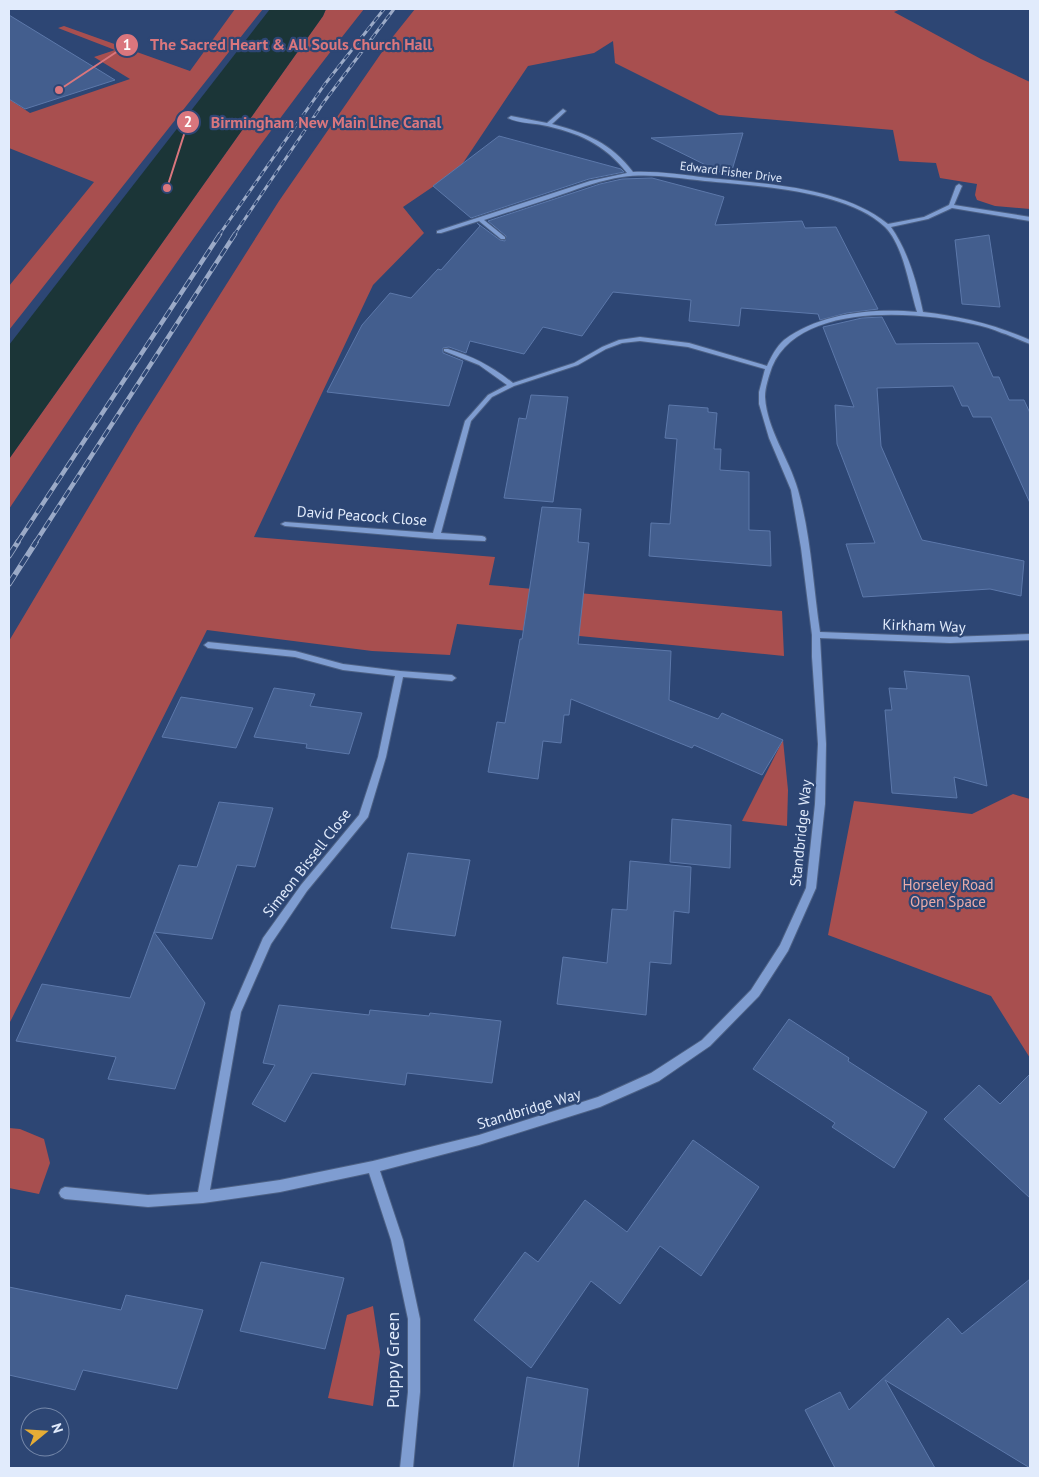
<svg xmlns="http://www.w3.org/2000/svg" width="1039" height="1477" viewBox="0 0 1039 1477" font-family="'PT Sans',sans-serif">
<rect width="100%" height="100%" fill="#2d4674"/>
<!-- green -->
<g fill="#a84f4f">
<path d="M 235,9 L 263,9 L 9,330 L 9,286 L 94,182 L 9,148 L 9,99 L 30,113 L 130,79 L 94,57 L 115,50 L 58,28 L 64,26 L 190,71 Z"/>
<path d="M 326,9 L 364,9 C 237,169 123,339 9,509 L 9,459 L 323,16 Z"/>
<path d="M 415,9 L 901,9 L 894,12 L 981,59 L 1030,82 L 1030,209 L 995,206 L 977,200 L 975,195 L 977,184 L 940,178 L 936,163 L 899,161 L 893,130 L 719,115 L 615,63 L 613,41 L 594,53 L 528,66 L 459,169 L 403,207 L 424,233 L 373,285 L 254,537 L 495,557 L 489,585 L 782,611 L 784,656 L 457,624 L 450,655 L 372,651 L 207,630 L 9,1024 L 9,641 L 137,426 L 279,201 L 391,39 Z"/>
<path d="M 783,740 L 788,790 L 787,826 L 742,821 Z"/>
<path d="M 1013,794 L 1030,799 L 1030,1058 L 991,996 L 828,935 L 854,801 L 972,814 Z"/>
<path d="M 9,1128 L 20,1129 L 44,1139 L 50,1163 L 39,1194 L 9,1188 Z"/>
<path d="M 373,1306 L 380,1352 L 373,1406 L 328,1398 L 347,1315 Z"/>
</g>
<!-- water -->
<path fill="#1b3537" d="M 270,9 L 326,9 L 323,16 L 9,459 L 9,345 Z"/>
<!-- building -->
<g fill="#435e8e" stroke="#5c78aa">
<path d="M 9,15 L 115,80 L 25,109 L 9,99 Z"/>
<path d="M 743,133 L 730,177 L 651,138 Z"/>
<path d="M 499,136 L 621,169 L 624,172 L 589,179 L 471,218 L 433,186 Z"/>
<path d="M 652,178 L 724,197 L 715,225 L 802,221 L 805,228 L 836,227 L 878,309 L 847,313 L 820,320 L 818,314 L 741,308 L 739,326 L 689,321 L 691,300 L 613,292 L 582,336 L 543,327 L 524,354 L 470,341 L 466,353 L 449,347 L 443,348 L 443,353 L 463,361 L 449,406 L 327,392 L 362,325 L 390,293 L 411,298 L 438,269 L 441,270 L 480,226 L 477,223 L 500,240 L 505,241 L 506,236 L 488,221 L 600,184 L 622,179 Z"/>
<path d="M 989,235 L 1000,307 L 962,304 L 955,240 Z"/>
<path d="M 882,317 L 896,344 L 978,343 L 993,377 L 999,377 L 1009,400 L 1024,400 L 1030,413 L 1030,503 L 991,417 L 973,417 L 968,406 L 962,406 L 953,386 L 877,388 L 881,446 L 922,540 L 1024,561 L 1021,596 L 990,589 L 863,597 L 846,544 L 875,543 L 837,444 L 835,405 L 854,407 L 823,327 L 862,318 Z"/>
<path d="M 531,395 L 568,397 L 553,502 L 504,498 L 519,418 L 526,419 Z"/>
<path d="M 669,405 L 708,408 L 708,412 L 717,413 L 714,449 L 721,449 L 720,470 L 749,472 L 749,530 L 770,531 L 771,566 L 649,556 L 651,523 L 670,524 L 677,439 L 665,438 Z"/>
<path d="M 542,507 L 581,509 L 578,542 L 589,543 L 578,644 L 671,651 L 669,700 L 718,719 L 722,713 L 783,740 L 762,775 L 694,745 L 692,748 L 571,699 L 569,715 L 564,715 L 561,743 L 543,741 L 538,779 L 488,772 L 497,722 L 505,723 L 520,639 L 522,639 Z"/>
<path d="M 904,671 L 969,676 L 987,786 L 954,777 L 957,798 L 892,793 L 885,710 L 892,710 L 889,688 L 907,689 Z"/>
<path d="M 274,688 L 315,694 L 310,706 L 362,713 L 349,754 L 306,748 L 307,744 L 254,737 Z"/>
<path d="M 181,697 L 253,708 L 236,748 L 162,737 Z"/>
<path d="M 219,802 L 273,808 L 255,867 L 237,865 L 212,939 L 154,932 L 205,1003 L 175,1089 L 108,1079 L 116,1057 L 16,1041 L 42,984 L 130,998 L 154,932 L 179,865 L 197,867 Z"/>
<path d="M 672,819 L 731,825 L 730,868 L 670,862 Z"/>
<path d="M 408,853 L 470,860 L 455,936 L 391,928 Z"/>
<path d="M 630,861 L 691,867 L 689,913 L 674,911 L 671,964 L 650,962 L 646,1015 L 557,1004 L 563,957 L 607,963 L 612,909 L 627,910 Z"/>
<path d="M 279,1005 L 369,1015 L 370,1010 L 429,1016 L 430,1013 L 501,1021 L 492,1083 L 407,1073 L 405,1085 L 312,1073 L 285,1122 L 252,1104 L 275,1065 L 263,1063 Z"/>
<path d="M 789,1019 L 849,1058 L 848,1061 L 927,1112 L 894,1168 L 832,1127 L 835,1123 L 753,1069 Z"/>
<path d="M 1030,1074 L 1030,1198 L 944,1119 L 979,1085 L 1000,1104 Z"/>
<path d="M 693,1140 L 759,1187 L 701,1276 L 660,1246 L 620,1304 L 591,1281 L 531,1368 L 474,1320 L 525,1252 L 538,1262 L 585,1200 L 627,1232 Z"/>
<path d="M 261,1262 L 344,1278 L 325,1349 L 240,1331 Z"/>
<path d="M 1030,1279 L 1030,1468 L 885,1380 L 935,1468 L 835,1468 L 805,1410 L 840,1392 L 849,1410 L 948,1318 L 962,1334 Z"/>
<path d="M 9,1287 L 121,1310 L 126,1295 L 203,1310 L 177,1389 L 83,1370 L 75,1390 L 9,1375 Z"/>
<path d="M 527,1377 L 588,1389 L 578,1468 L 513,1468 Z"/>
</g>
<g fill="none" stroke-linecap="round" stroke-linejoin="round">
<defs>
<path id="minor" d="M 563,109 L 566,111 L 565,112 L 552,124 C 586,133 611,143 633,172 C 658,171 683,175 709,178 C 766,184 842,187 888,224 L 924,217 L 949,205 L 956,186 L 959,184 L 962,186 L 954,205 L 1030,217 L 1030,221 L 952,208 L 928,219 L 891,227 C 908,251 917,283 923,312 C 960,316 996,325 1030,340 L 1030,344 C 1021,341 1012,336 1002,333 C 993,329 983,326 973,324 C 917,311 799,302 772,367 C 769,376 765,387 765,397 C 767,430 789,458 798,490 C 811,536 813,585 820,632 L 950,637 L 1030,634 L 1030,640 L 950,643 L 820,638 L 826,744 L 825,804 L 816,888 L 788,951 L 759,996 L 710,1046 L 659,1081 L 600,1107 L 479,1145 L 380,1171 L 403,1240 L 420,1319 L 420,1392 L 413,1468 L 400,1468 L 408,1392 L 408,1319 L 391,1240 L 369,1173 L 280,1192 L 203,1203 L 148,1207 L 65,1199 L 61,1197 L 59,1193 L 61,1189 L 65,1187 L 148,1195 L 198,1192 L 231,1012 L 263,938 L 301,885 L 359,815 L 378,757 L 395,676 L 343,670 L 295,657 L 208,648 L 204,645 L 208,642 L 295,651 L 343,664 L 400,671 L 452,675 L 456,678 L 452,681 L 403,677 L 386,757 L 368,817 L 307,891 L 271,944 L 241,1012 L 210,1190 L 280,1180 L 373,1161 L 479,1135 L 598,1097 L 651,1073 L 702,1040 L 751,990 L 780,945 L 806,888 L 815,804 L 818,744 L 812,657 L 812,635 L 801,548 L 791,490 L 769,438 L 759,404 L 759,392 L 765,369 L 688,347 L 640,341 L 622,343 L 606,349 L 578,365 L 514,386 L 492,397 L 471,421 L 441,533 L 482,536 L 485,537 L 486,539 L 485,541 L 436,539 L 285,526 L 281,524 L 285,522 L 433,533 L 465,421 L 488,395 L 507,385 L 479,365 L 444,351 L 444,349 L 448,349 C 473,356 493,367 513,383 L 574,363 L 602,347 L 619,340 L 640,337 L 689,343 L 767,366 C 771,357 776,347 784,340 C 820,313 873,308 917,312 C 909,287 904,246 885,227 C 847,190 756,186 705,181 C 677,178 649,173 622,177 C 602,180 583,187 563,194 C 537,203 511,211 484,220 L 505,237 L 505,239 L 501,239 L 479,221 L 441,233 L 437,233 L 437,231 L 590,181 L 627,173 C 605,144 577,132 542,125 C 531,123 518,123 508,118 L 511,116 L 547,123 Z"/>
</defs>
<!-- minor casing -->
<use href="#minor" stroke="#4d6185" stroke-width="2"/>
<!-- minor -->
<use href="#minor" fill="#7f9dd1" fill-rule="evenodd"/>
<defs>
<g id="rail-far2">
<path d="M 219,235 L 325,84 L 384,9"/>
<path d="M 234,235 L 324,102 L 394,9"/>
</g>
<g id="rail-far1">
<path d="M 17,543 L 220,234"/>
<path d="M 35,543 L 235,234"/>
</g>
<g id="rail">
<path d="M 9,556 L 18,542"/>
<path d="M 9,584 L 36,542"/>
</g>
</defs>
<!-- rail-far2 casing -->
<use href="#rail-far2" stroke="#9baac7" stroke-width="3"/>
<!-- rail-far1 casing -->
<use href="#rail-far1" stroke="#9baac7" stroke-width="4.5"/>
<!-- rail casing -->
<use href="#rail" stroke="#9baac7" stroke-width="5.5"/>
<!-- rail-far2 -->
<use href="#rail-far2" stroke="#2d4674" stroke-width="2" stroke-dasharray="6" stroke-linecap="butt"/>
<!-- rail-far1 -->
<use href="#rail-far1" stroke="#2d4674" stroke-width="3" stroke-dasharray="9" stroke-linecap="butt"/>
<!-- rail -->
<use href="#rail" stroke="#2d4674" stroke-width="4" stroke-dasharray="11" stroke-linecap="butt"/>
</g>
<g text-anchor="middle" stroke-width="4.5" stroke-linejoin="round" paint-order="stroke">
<!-- far-street labels -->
<g font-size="12" fill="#e1ebfc" stroke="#2d4674">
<text transform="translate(731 172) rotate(7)" y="4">Edward Fisher Drive</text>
</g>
<!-- street labels -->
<g font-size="15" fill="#e1ebfc" stroke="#2d4674">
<text transform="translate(362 516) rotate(4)" y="5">David Peacock Close</text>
<text transform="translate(924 626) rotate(2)" y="5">Kirkham Way</text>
<text transform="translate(801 833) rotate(-84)" y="5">Standbridge Way</text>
<text transform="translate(307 863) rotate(-52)" y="5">Simeon Bissell Close</text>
<text transform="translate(529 1109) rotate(-17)" y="5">Standbridge Way</text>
</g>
<!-- park labels -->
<g font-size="15" fill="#ebaba8" stroke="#2d4674">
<text x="948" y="890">Horseley Road<tspan x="948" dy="17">Open Space</tspan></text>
</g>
<!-- near-street labels -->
<g font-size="18" fill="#e1ebfc" stroke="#2d4674">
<text transform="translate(393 1360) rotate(-90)" y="6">Puppy Green</text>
</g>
</g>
<!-- callouts -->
<path fill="none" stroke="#da767d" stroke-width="2" d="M59 90L127 45M167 188L188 122"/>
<g fill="#da767d" stroke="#2d4674" stroke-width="2">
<circle cx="59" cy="90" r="5"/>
<circle cx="167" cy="188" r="5"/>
<circle cx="127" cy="45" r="12"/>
<circle cx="188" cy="122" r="12"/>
</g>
<g font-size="15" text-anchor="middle" font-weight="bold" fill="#fff">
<text x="127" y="50">1</text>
<text x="188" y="127">2</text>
</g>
<g font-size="16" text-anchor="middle" font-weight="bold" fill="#da767d" stroke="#2d4674" stroke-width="4.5" stroke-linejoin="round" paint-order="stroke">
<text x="291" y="50">The Sacred Heart &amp; All Souls Church Hall</text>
<text x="326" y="128">Birmingham New Main Line Canal</text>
</g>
<!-- border -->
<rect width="1039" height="1477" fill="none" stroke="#e1ebfc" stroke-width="20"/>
<!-- north arrow -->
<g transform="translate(45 1432) rotate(72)"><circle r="24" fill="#2d4674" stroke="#7588aa"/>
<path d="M0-4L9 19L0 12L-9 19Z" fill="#e6ad36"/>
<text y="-8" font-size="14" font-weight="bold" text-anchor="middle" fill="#e1ebfc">N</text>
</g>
</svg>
